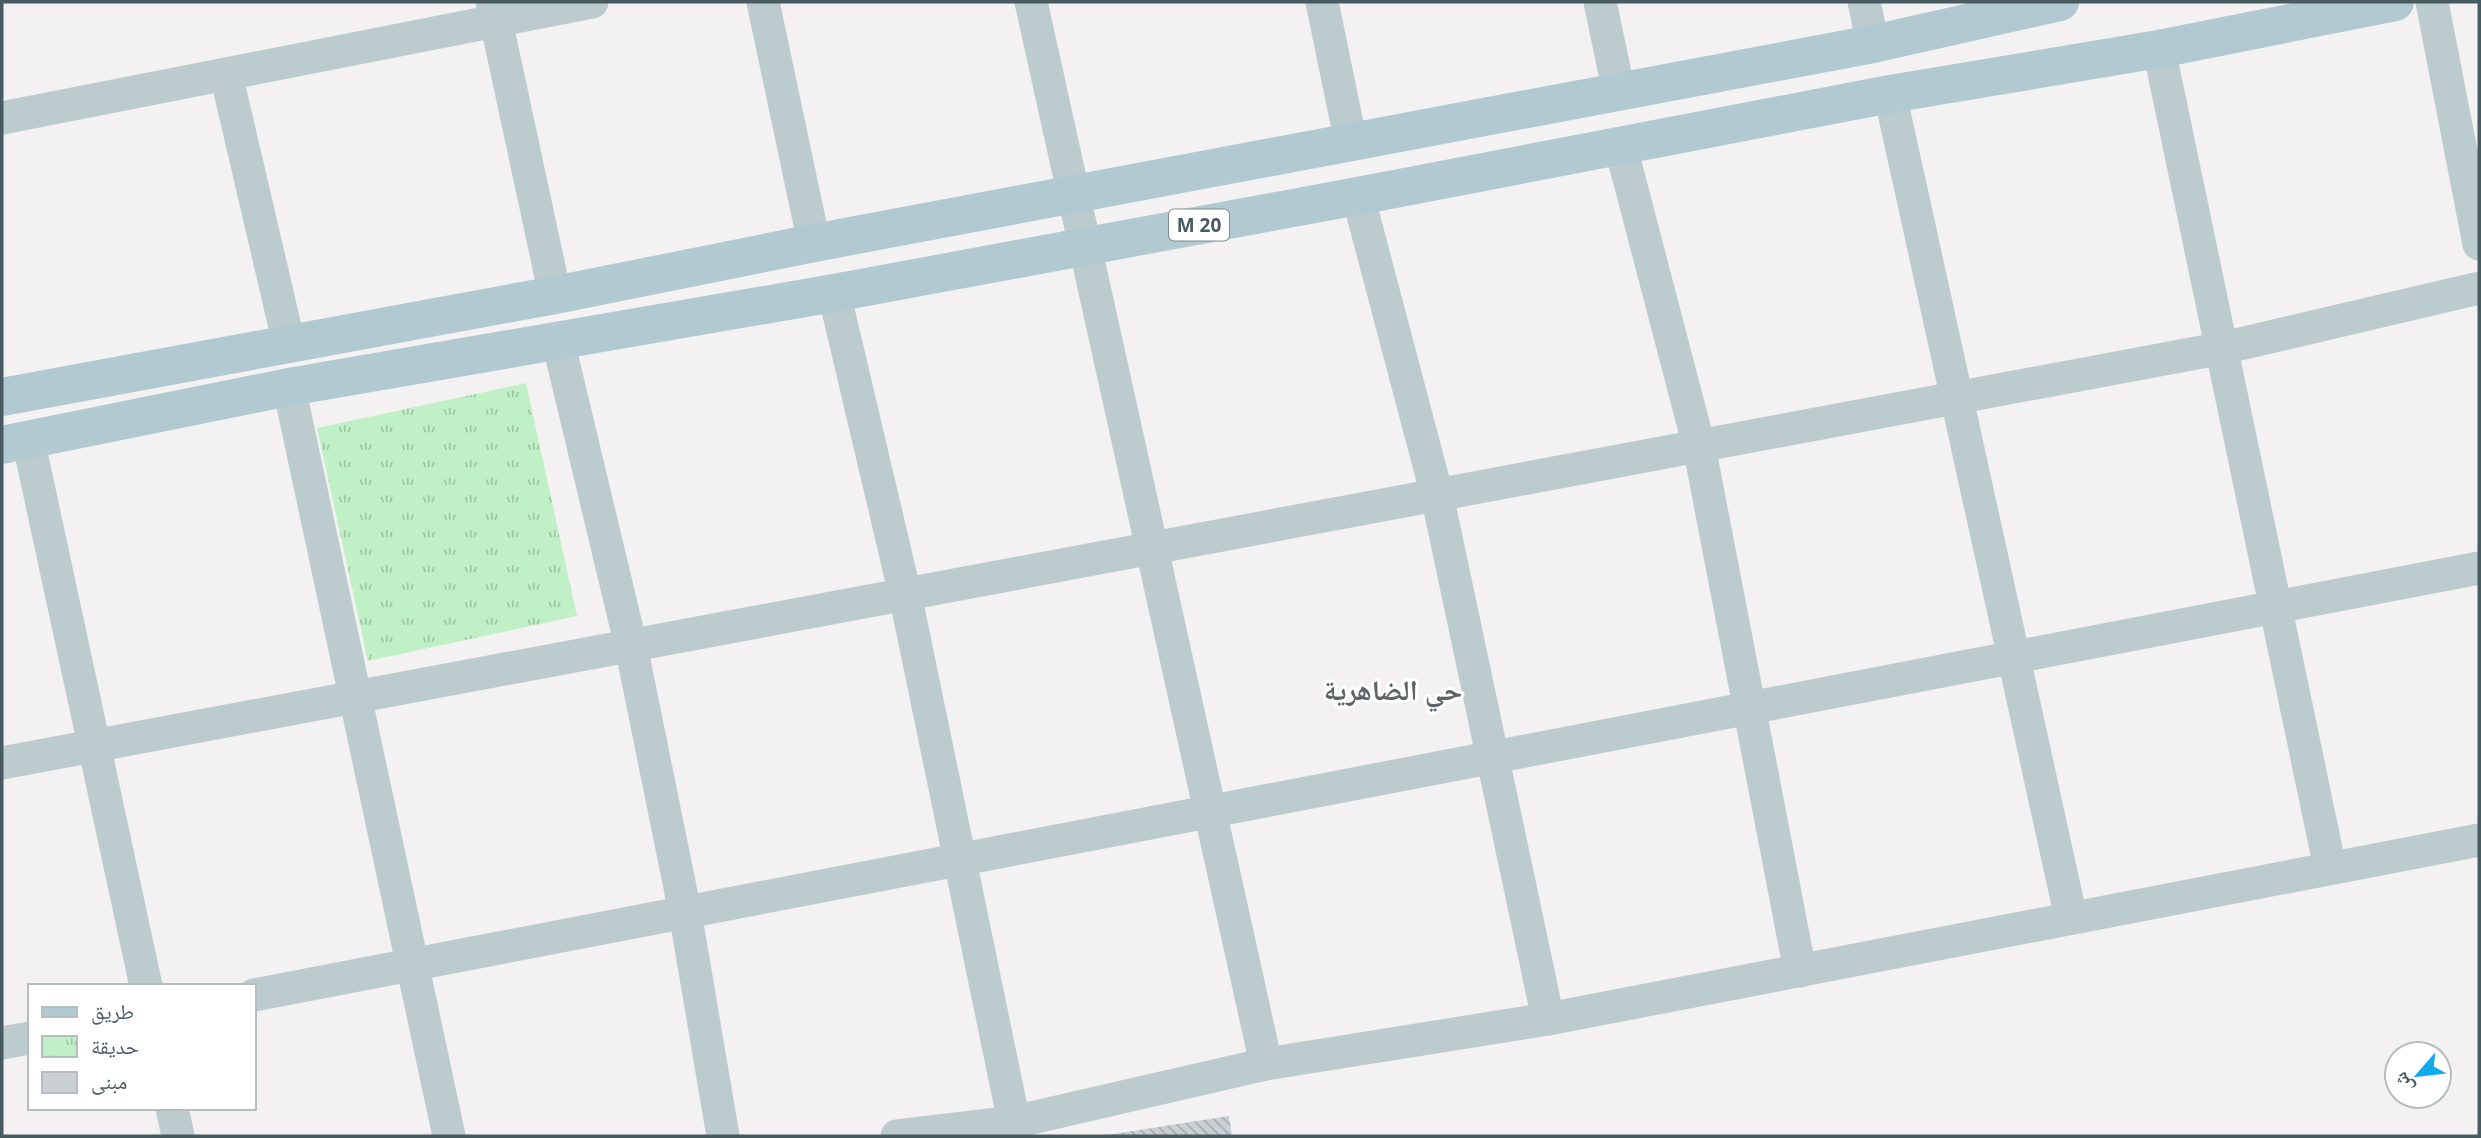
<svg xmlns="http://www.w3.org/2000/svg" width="2481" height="1138" viewBox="0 0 2481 1138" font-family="'Open Sans','Noto Naskh Arabic',sans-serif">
<defs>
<pattern id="park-tufts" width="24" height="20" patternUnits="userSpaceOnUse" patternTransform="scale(1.75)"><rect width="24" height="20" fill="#c0f1c6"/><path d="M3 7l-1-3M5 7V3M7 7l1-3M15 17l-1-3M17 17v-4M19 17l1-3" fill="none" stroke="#9ec6a4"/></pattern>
<pattern id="building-back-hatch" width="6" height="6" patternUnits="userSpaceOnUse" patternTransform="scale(1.75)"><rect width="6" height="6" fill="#cbd0d4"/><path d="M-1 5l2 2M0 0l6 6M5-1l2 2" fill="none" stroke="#a7acaf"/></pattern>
</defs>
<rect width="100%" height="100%" fill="#f4f1f2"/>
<!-- park -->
<path fill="url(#park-tufts)" d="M 526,383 L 577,616 L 368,661 L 317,428 Z"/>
<!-- building -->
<path fill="url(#building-back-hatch)" d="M 1229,1116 L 1232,1136 L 1107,1136 L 1107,1135 Z"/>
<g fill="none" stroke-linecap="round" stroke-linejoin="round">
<!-- street -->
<g stroke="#bccbce" stroke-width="33">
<path d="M 492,2 L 555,295"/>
<path d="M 763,2 L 814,243"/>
<path d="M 1031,2 L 1266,1064"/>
<path d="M 1322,2 L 1351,143"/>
<path d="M 1600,2 L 1619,92"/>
<path d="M 1864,2 L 1873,44"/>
<path d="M 2432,2 L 2479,244"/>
<path d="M 2159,49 L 2330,868"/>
<path d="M 226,74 L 289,344"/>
<path d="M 1890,94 L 2071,918"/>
<path d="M 2,118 L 592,2"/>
<path d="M 1620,144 L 1699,446 L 1800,971"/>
<path d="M 1358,196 L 1437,495 L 1548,1019"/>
<path d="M 834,293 L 905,594 L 1014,1122"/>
<path d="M 558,341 L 631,646 L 685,912 L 723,1136"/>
<path d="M 289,387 L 449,1136"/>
<path d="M 28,439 L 146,986"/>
<path d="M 2,763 L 2223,348 L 2479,288"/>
<path d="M 254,995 L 2479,568"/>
<path d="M 2,1043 L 30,1038"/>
<path d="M 172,1108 L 178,1136"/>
<path d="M 897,1136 L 1014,1122 L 1266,1064 L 1548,1019 L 2479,840"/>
</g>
<!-- primary -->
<g stroke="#b1c9d0" stroke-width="38">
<path d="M 2,397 L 555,295 L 814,243 L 1873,44 L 2060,2"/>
<path d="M 2,445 L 289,387 L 834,293 L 1358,196 L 1890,94 L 2159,49 L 2395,2"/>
</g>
</g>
<g text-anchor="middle" stroke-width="6" stroke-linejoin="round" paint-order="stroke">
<!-- shield labels -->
<rect fill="#fff" stroke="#7f8c90" stroke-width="2" x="1169" y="209.5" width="60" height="31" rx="5"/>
<g font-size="19" font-weight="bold" fill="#485b60">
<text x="1199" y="232">M 20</text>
</g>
<!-- district labels -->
<g font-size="28" font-weight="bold" fill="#5d6467" stroke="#fff">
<text x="1393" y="700">حي الضاهرية</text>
</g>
</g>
<!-- border -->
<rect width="2481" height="1138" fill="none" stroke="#485b60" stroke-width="7"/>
<!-- legend -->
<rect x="28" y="984" width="228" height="126" fill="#ffffff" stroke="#b6bdbf" stroke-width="2"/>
<rect x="42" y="1007" width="35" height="10" fill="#b1c9d0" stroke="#b6bdbf" stroke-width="2"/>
<text x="91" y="1019" font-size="21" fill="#485b60">طريق</text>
<rect x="42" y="1036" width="35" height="21" fill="url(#park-tufts)" stroke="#b6bdbf" stroke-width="2"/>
<text x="91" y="1054" font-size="21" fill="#485b60">حديقة</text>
<rect x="42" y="1072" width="35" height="21" fill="#cbd0d4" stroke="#b6bdbf" stroke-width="2"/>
<text x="91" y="1089" font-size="21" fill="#485b60">مبنى</text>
<!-- north arrow -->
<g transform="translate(2418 1075) rotate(242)"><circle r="33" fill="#ffffff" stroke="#b6bdbf" stroke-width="2"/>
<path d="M0-5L12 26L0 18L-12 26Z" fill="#14a9eb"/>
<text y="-10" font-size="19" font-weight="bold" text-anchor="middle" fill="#485b60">ش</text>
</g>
</svg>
